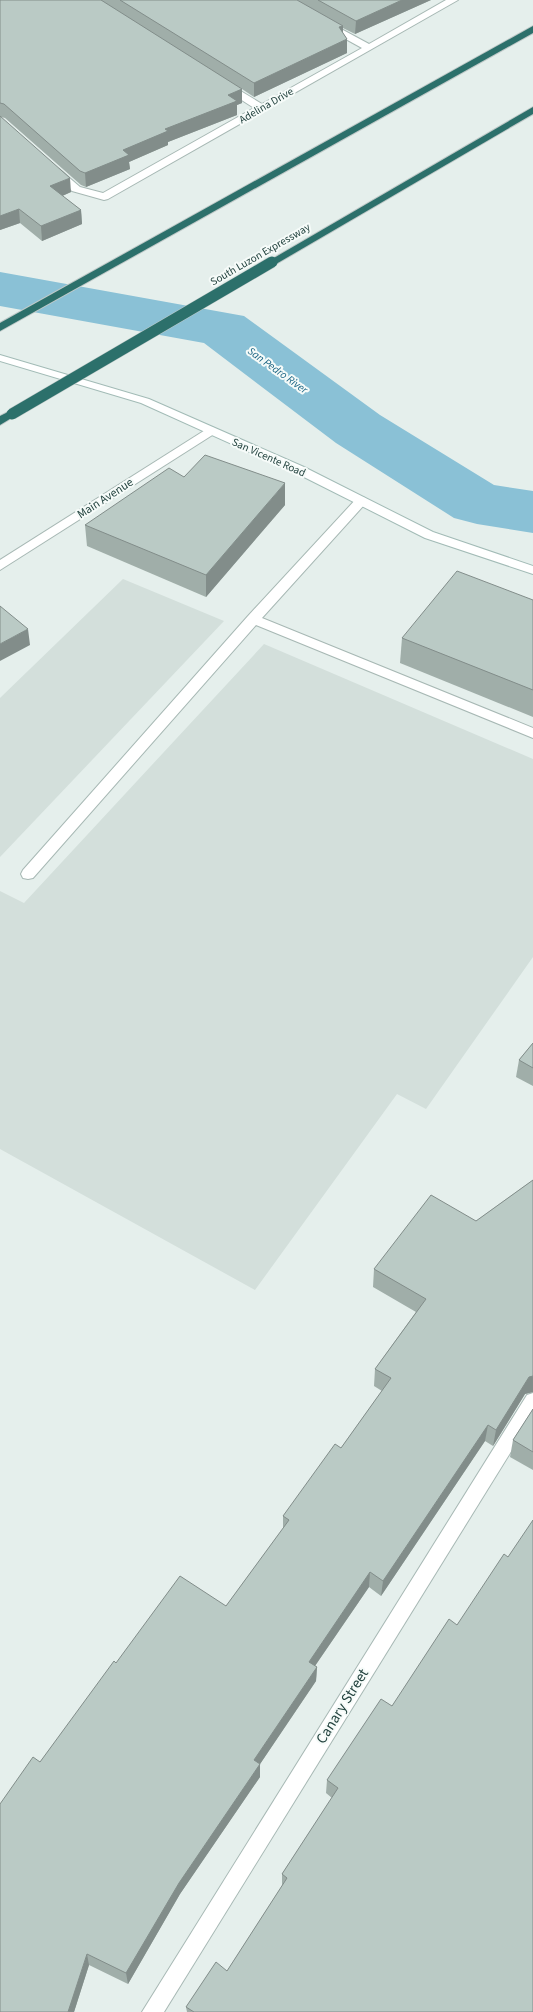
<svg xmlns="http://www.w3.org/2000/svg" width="533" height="2012" viewBox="0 0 533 2012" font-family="'Source Sans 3',sans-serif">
<rect width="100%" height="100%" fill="#e5efec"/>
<!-- built -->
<g fill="#d3dfdb">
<path d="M 123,579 L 224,621 L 0,857 L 0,698 Z"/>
<path d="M 264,644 L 533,759 L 533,957 L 426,1109 L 397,1094 L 255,1290 L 0,1149 L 0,891 L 24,903 Z"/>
</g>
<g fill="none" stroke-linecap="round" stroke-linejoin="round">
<!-- river -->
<path fill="#8ac1d6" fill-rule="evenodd" d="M 0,272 L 244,316 L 380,415 L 494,485 L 533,491 L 533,533 L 477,524 L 454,518 L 336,443 L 204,343 L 0,306 Z"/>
<defs>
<path id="service" d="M 361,497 L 365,498 L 367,501 L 365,504 L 262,618 L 533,728 L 533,738 L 256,625 L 33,878 L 28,879 L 23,878 L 21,874 L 23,870 L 248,616 L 357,498 Z"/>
<g id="minor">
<path d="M 446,0 L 458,0 L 108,199 L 104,200 L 72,191 L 50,171 L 51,169 L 59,169 L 80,187 L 103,193 L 254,108 L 223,88 L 223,84 L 229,84 L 262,104 L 362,48 L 324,27 L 324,23 L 330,23 L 369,44 Z"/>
<path d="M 533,1393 L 533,1416 L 164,2012 L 142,2012 L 527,1395 Z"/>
</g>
<path id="tertiary" d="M 210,427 L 214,428 L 216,431 L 214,434 L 0,570 L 0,560 Z"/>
<path id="secondary" d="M 0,355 L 149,399 L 304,467 L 433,532 L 533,566 L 533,574 L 425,538 L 296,473 L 141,403 L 0,361 Z"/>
<g id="motorway">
<path d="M 533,26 L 533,33 L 0,331 L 0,323 Z"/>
<path d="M 533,107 L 533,114 L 276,264 L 272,265 L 267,262 Z"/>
<path d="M 12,410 L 18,414 L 0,425 L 0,416 Z"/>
</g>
</defs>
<!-- service casing -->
<use href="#service" stroke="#a7b8b4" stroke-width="2"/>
<!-- minor casing -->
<use href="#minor" stroke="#a7b8b4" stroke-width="2"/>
<!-- tertiary casing -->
<use href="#tertiary" stroke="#a7b8b4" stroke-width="2"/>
<!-- secondary casing -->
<use href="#secondary" stroke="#a2bbb6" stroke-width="2"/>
<!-- motorway casing -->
<use href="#motorway" stroke="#c1cac9" stroke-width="2"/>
<!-- service -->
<use href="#service" fill="#fff" fill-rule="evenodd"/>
<!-- minor -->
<use href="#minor" fill="#fff" fill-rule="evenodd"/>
<!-- tertiary -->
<use href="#tertiary" fill="#fff" fill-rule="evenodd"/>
<!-- secondary -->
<use href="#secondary" fill="#fff" fill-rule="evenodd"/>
<!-- motorway -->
<use href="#motorway" fill="#2c706b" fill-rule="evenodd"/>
<defs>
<path id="motorway-bridge" d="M 12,414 L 272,262"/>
</defs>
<!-- motorway-bridge casing -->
<use href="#motorway-bridge" stroke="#c1cac9" stroke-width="12" stroke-linecap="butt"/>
<!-- motorway-bridge -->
<use href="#motorway-bridge" stroke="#2c706b" stroke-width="11"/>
</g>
<!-- wall -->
<g fill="#a0aea9">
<path d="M 0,0 L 431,0 L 355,34 L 343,28 L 343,33 L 347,39 L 347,53 L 254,97 L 242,89 L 242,103 L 237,105 L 237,115 L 168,142 L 168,145 L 129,162 L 130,169 L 86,187 L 81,185 L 5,118 L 1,117 L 71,192 L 62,196 L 81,210 L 82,224 L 42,241 L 20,223 L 0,230 Z"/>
<path d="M 184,477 L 285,505 L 206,597 L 87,546 L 85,525 Z"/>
<path d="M 533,600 L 533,717 L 400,663 L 402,638 Z"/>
<path d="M 533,1043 L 533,1086 L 516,1077 L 519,1060 Z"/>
<path d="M 533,1180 L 533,1392 L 525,1394 L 493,1446 L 485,1441 L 381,1596 L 369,1587 L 315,1666 L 317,1667 L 316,1681 L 260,1764 L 260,1777 L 180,1894 L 128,1984 L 89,1965 L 74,2012 L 0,2012 L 40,1762 L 116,1663 L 226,1606 L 283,1529 L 283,1516 L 341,1448 L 382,1391 L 374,1386 L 375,1369 L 416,1312 L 373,1287 L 374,1269 L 476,1221 Z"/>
<path d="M 533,1409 L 533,1470 L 510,1457 L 513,1440 Z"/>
<path d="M 508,1557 L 533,2012 L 187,2012 L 186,2007 L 227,1971 L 282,1886 L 282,1874 L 332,1798 L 326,1793 L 327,1780 L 392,1706 L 457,1625 Z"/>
</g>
<!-- shaded-wall -->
<g fill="#828d8a">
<path d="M 402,0 L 431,0 L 355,34 L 356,21 Z"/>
<path d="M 343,26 L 343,39 L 339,27 Z"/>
<path d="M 347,39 L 347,53 L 254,97 L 254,83 Z"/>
<path d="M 242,89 L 242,103 L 237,105 L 237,115 L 168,142 L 168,145 L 129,162 L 130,169 L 86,187 L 85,173 L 123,150 L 165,129 L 228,95 Z"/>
<path d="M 70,178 L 71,192 L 51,201 L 50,186 Z"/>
<path d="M 19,209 L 20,223 L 0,230 L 0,216 Z"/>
<path d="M 81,210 L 82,224 L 42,241 L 41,226 Z"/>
<path d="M 285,483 L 285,505 L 206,597 L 206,575 Z"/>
<path d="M 28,629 L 30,645 L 0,661 L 0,644 Z"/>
<path d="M 533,1376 L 533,1392 L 525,1394 L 493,1446 L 496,1430 L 529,1377 Z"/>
<path d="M 488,1425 L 485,1441 L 381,1596 L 383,1581 Z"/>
<path d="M 370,1572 L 369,1587 L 308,1676 L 309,1662 Z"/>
<path d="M 317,1667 L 316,1681 L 254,1773 L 254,1760 Z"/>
<path d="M 260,1764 L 260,1777 L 180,1894 L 128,1984 L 126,1973 L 179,1883 Z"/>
<path d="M 87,1954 L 89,1965 L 74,2012 L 68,2012 Z"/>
</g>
<!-- building -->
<g fill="#bacac5" stroke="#828d8a">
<path d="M 0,0 L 101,0 L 242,89 L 228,95 L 237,101 L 165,129 L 168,131 L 123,150 L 129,155 L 85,173 L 80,171 L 4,104 L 0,103 Z"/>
<path d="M 120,0 L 297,0 L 343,26 L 339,27 L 347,39 L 254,83 Z"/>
<path d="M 318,0 L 402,0 L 356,21 Z"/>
<path d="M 0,116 L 70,178 L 50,186 L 81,210 L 41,226 L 19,209 L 0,216 Z"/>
<path d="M 205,455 L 285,483 L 206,575 L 85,525 L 169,468 L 184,477 Z"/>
<path d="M 457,571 L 533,600 L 533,690 L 402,638 Z"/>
<path d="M 0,606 L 28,629 L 0,644 Z"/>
<path d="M 533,1043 L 533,1068 L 519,1060 Z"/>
<path d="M 533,1180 L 533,1376 L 529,1377 L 496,1430 L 488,1425 L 383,1581 L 370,1572 L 309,1662 L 317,1667 L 254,1760 L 260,1764 L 179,1883 L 126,1973 L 87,1954 L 68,2012 L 0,2012 L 0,1804 L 33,1757 L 40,1762 L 114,1661 L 116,1663 L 180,1576 L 226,1606 L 289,1520 L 283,1516 L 335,1444 L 341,1448 L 391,1378 L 375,1369 L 426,1299 L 374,1269 L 431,1195 L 476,1221 Z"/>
<path d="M 533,1409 L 533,1452 L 513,1440 Z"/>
<path d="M 533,1520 L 533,2012 L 194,2012 L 186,2007 L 216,1962 L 227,1971 L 287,1878 L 282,1874 L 338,1788 L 327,1780 L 381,1699 L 392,1706 L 449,1619 L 457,1625 L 504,1554 L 508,1557 Z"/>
</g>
<g text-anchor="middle" stroke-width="4" stroke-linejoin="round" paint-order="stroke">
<!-- far-street labels -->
<g font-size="11" fill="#22423e" stroke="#f6fbf9">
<text transform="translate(266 105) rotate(-30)" y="4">Adelina Drive</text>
<text transform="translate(260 254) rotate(-30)" y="4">South Luzon Expressway</text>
<text transform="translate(269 457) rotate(24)" y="4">San Vicente Road</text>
</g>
<!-- far-water labels -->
<g font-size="11" font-style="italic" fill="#186382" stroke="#f6fbf9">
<text transform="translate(278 370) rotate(36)" y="4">San Pedro River</text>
</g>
<!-- street labels -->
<g font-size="12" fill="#22423e" stroke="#f6fbf9">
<text transform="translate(105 498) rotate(-33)" y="4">Main Avenue</text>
</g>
<!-- near-street labels -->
<g font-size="15" fill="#22423e" stroke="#f6fbf9">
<text transform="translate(342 1706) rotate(-58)" y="5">Canary Street</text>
</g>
</g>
</svg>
